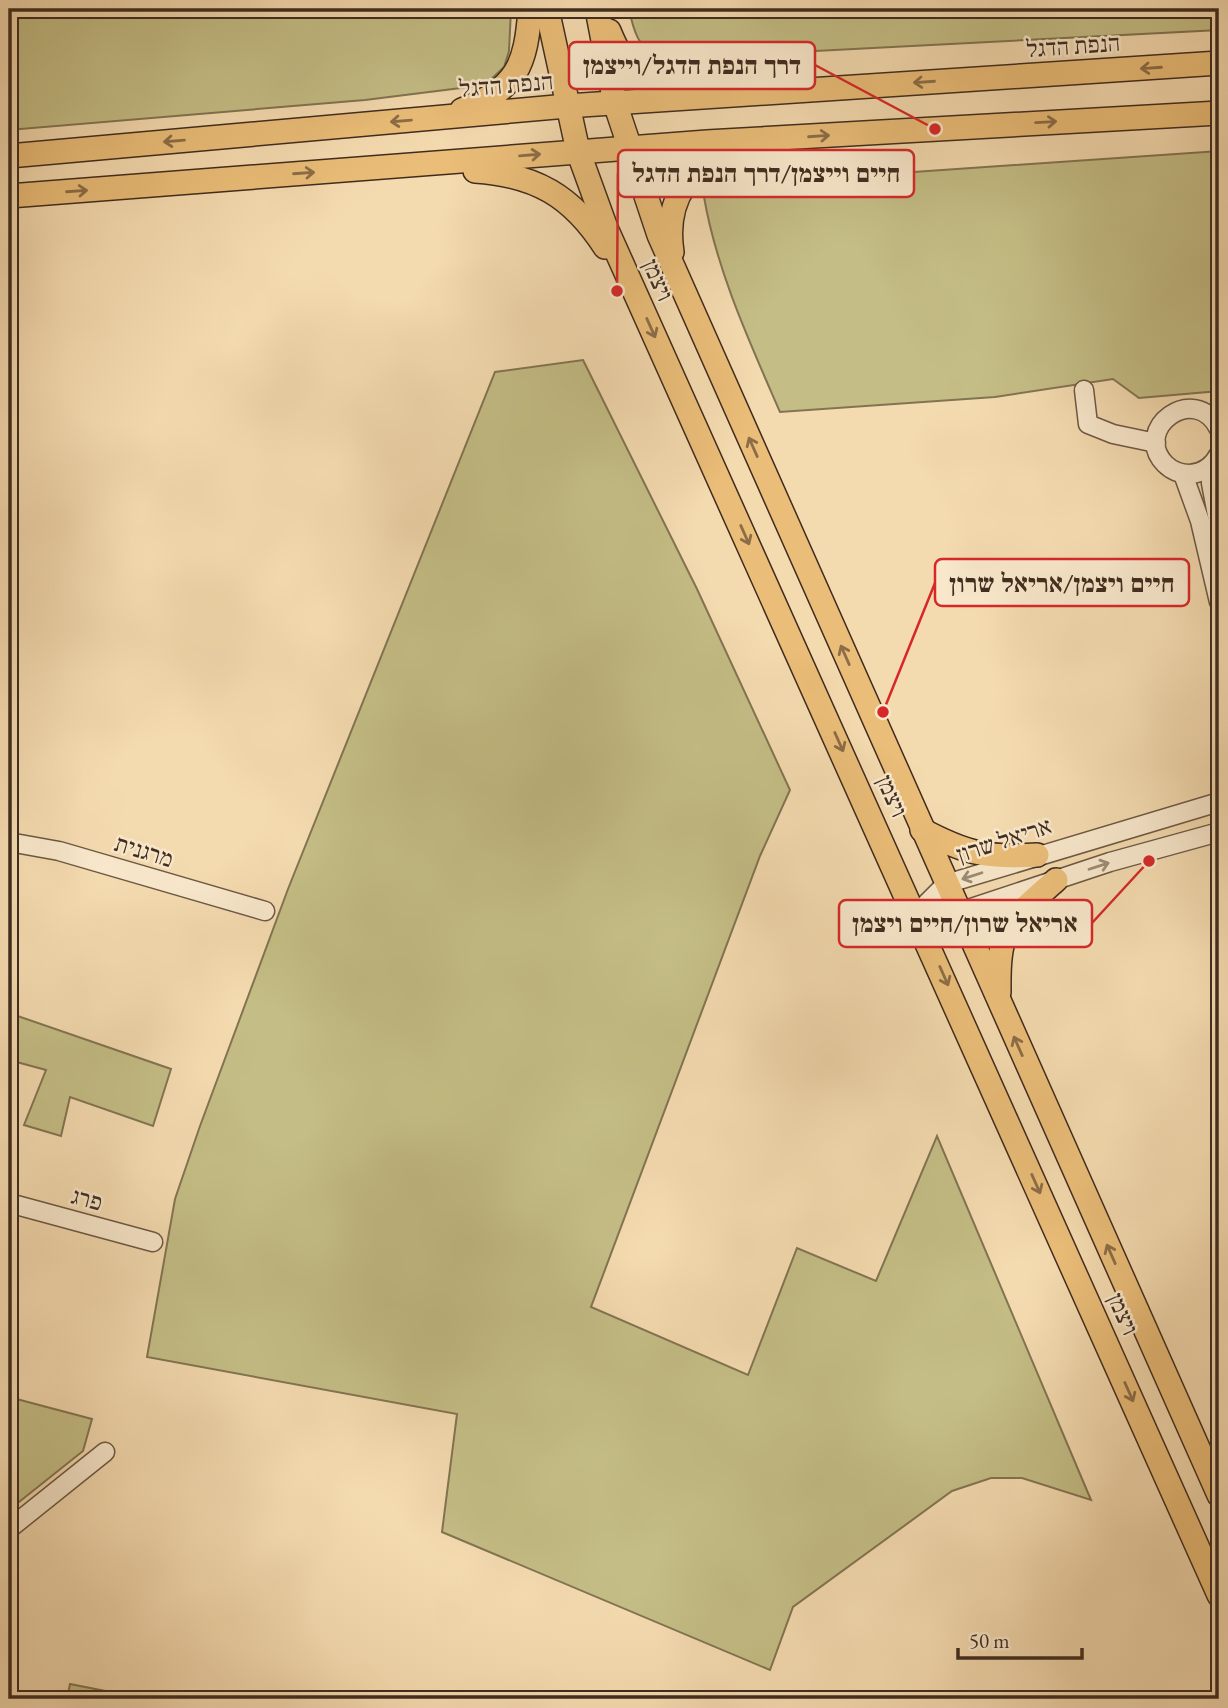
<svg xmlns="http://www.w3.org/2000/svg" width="1228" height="1708" viewBox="0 0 1228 1708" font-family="'EB Garamond','Frank Ruhl Libre',serif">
<rect width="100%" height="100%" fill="#f4daaf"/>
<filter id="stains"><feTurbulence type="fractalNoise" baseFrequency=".00286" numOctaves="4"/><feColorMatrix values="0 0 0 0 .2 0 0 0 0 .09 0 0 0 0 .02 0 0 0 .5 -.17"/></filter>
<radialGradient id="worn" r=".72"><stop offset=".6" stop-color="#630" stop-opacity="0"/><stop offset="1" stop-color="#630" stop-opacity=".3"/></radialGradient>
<!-- green -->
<g fill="#c4bd85" stroke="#827452" stroke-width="2">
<path d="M 9,9 L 511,9 L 509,51 L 504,67 L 485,85 L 365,100 L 9,130 Z"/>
<path d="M 629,9 L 1219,9 L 1219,30 L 659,59 C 639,50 633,29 629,9 Z"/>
<path d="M 1219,151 L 1219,391 L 1139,398 L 1113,379 L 995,397 L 780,412 C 750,343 717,272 704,197 L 724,185 Z"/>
<path d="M 583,360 L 697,589 L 790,790 L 760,856 L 591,1307 L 748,1375 L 797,1248 L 876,1281 L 937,1136 L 1091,1500 L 1022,1478 L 991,1478 L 952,1491 L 793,1607 L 770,1670 L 442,1532 L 457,1414 L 147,1357 L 175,1199 L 200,1126 L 288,889 L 495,372 Z"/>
<path d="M 9,1013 L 171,1069 L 153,1126 L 70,1097 L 61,1136 L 24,1125 L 46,1070 L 9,1060 Z"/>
<path d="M 9,1397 L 92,1419 L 83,1451 L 9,1510 Z"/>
<path d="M 70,1684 L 146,1699 L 67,1699 Z"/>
</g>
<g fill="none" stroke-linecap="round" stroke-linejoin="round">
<defs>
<g id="minor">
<path d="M 1084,390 L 1088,424 L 1113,434 L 1156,443"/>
<path d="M 1219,429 C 1195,381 1131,429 1165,464 C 1172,471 1180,474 1190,474 C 1203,473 1213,466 1219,454"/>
<path d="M 1212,465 L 1211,483 L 1219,526"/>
<path d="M 1183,474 L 1200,521 L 1219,602"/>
<path d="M 9,842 L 59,851 L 265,911"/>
<path d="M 916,914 L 946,884 L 1219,802"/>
<path d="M 916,914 L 959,912 L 1110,862 L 1219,832"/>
<path d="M 9,1203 L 153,1242"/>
<path d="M 9,1529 L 105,1452"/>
</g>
<g id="major">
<path d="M 547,9 L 578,151 L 606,228 L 1219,1595"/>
<path d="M 597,9 L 615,103 L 659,235 L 1219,1495"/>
<path d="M 609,31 C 626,73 641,86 687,89"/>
<path d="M 462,110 C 517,89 526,65 530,9"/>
<path d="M 9,156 L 567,106 L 1219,63"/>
<path d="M 475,171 C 536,175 572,196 605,247"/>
<path d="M 9,196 L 707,142 L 1219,113"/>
<path d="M 672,252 C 664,200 690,161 741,148"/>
<path d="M 922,830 C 967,854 987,858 1037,855"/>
<path d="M 999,992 C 998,926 1008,923 1056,880"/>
</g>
</defs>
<!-- minor casing -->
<use href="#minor" stroke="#6d5843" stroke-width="21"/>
<!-- major casing -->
<use href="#major" stroke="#402c1f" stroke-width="26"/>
<!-- minor -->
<use href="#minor" stroke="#f8e7cb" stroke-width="18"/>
<!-- major -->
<use href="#major" stroke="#eabd78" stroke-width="23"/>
</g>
<!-- one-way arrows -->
<defs><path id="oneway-shaft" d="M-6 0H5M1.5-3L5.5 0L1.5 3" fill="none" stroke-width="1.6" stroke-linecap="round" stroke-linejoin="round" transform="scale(1.75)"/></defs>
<g stroke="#8c6d47">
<use href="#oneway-shaft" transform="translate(1151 68) rotate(176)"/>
<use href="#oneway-shaft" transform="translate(924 82) rotate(176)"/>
<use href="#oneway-shaft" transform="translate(401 121) rotate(175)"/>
<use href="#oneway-shaft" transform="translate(1046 122) rotate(-3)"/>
<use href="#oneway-shaft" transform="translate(819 136) rotate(-4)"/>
<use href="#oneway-shaft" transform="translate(174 141) rotate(175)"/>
<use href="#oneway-shaft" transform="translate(530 155) rotate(-5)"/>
<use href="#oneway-shaft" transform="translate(304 173) rotate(-4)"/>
<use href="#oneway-shaft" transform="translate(77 191) rotate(-4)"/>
<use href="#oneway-shaft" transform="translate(651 328) rotate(66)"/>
<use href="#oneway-shaft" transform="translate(753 447) rotate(-114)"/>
<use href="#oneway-shaft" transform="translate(745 535) rotate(66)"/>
<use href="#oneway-shaft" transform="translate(845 655) rotate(-114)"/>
<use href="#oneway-shaft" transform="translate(839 742) rotate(66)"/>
<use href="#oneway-shaft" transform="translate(944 976) rotate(66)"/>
<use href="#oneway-shaft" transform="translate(1018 1046) rotate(-114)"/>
<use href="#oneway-shaft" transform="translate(1036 1184) rotate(66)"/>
<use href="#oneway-shaft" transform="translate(1111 1254) rotate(-114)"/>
<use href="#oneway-shaft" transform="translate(1129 1392) rotate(66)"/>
</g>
<g stroke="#9c8a75">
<use href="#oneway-shaft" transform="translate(1099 866) rotate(-18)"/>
<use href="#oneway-shaft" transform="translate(972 876) rotate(162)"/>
</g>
<g text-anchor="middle" stroke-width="5" stroke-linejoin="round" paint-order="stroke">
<!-- street labels -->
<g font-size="24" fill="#402c1f" stroke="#f8e7cb">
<text transform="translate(1073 46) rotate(-4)" y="8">הנפת הדגל</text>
<text transform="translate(506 85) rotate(-5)" y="8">הנפת הדגל</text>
<text transform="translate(658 280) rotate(66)" y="8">ויצמן</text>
<text transform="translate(892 796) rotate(66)" y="8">ויצמן</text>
<text transform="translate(1004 840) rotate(-18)" y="8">אריאל שרון</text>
<text transform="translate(144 851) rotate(17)" y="8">מרגנית</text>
<text transform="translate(87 1199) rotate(15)" y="8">פרג</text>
<text transform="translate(1123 1314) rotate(66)" y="8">ויצמן</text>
</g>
</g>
<!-- callouts -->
<path fill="none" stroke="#d62828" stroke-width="2.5" d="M935 129L815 65M617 291L618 173M883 712L935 583M1149 861L1092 923"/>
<g fill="#d62828" stroke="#f8e7cb" stroke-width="2.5">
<circle cx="935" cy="129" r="7"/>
<circle cx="617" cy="291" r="7"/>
<circle cx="883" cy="712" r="7"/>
<circle cx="1149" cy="861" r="7"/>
</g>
<g fill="#f8e7cb" stroke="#d62828" stroke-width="2.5">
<rect x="569" y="42" width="246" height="47" rx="7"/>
<rect x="618" y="150" width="296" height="47" rx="7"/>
<rect x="935" y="559" width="254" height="47" rx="7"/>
<rect x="839" y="900" width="253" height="47" rx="7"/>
</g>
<g font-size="26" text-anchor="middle" font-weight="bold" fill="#402c1f">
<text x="692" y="74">דרך הנפת הדגל/וייצמן</text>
<text x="766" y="182">חיים וייצמן/דרך הנפת הדגל</text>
<text x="1062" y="592">חיים ויצמן/אריאל שרון</text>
<text x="965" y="932">אריאל שרון/חיים ויצמן</text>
</g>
<!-- margin -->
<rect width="1228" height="1708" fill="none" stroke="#f4daaf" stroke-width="35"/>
<rect x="10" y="10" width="1207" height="1687" fill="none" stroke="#402c1f" stroke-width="3.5"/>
<rect x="18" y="18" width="1193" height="1673" fill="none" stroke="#402c1f" stroke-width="2"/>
<!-- scale -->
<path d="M958 1648v10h124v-10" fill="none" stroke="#402c1f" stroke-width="3.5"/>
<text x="969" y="1648" font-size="21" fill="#402c1f" stroke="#f8e7cb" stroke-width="5" paint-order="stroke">50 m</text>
<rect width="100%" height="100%" filter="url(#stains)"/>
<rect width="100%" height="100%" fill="url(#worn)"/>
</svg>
